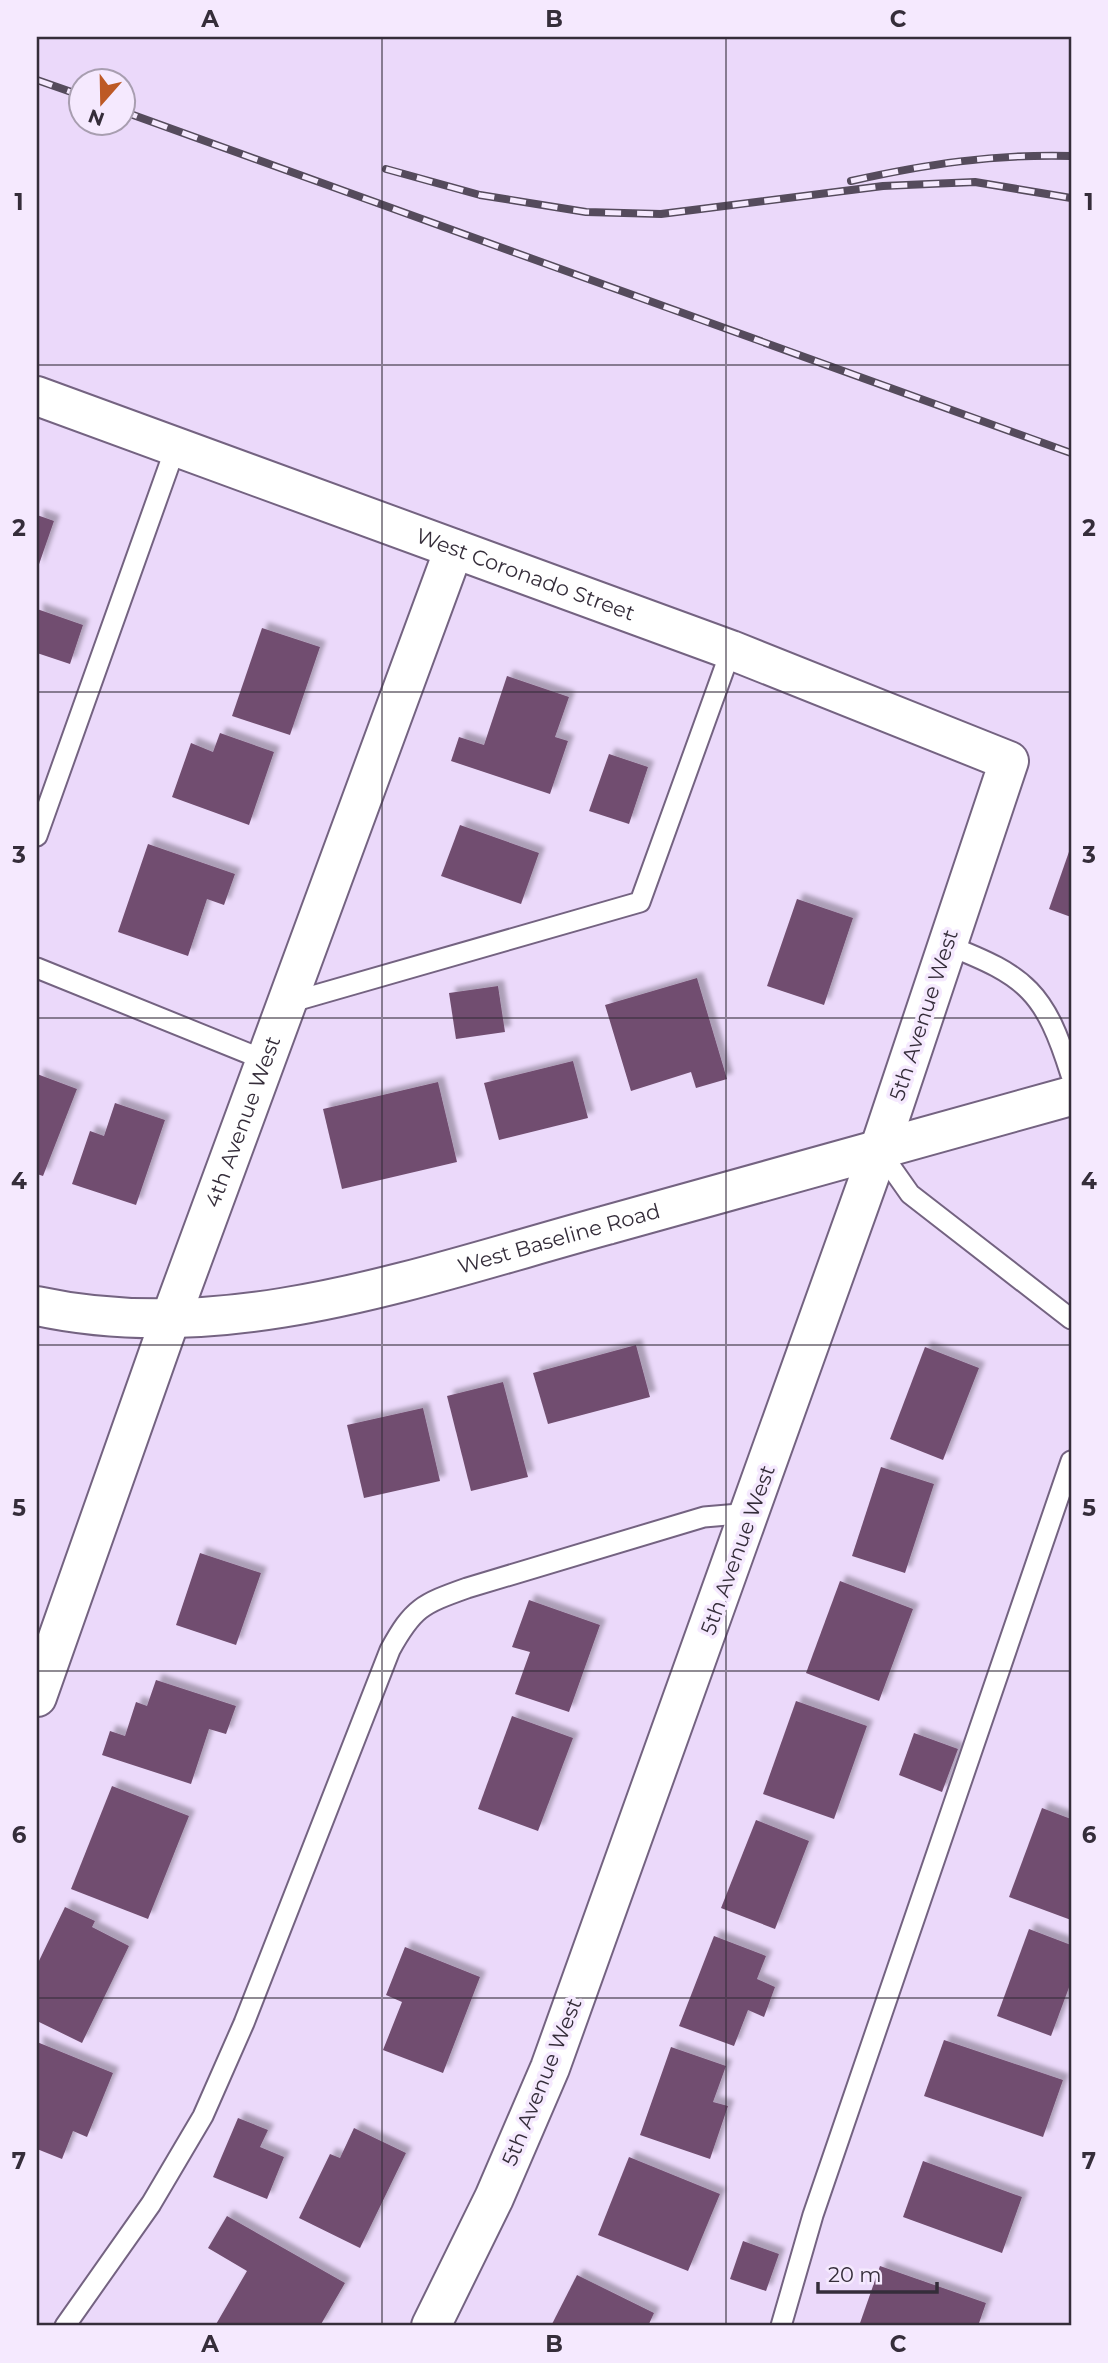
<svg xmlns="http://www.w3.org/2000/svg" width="1108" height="2363" viewBox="0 0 1108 2363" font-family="Montserrat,sans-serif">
<defs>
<filter id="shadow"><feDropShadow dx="6" dy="-6" stdDeviation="2" flood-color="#0004"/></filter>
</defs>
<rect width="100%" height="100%" fill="#ebd9fa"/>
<!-- building -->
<g fill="#714e6f" filter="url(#shadow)">
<path d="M 37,515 L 54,521 L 37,570 Z"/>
<path d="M 37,609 L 83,625 L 70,664 L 37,653 Z"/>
<path d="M 262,628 L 320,647 L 290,735 L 232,716 Z"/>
<path d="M 507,676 L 569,697 L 555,737 L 568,741 L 550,794 L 451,761 L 459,737 L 484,745 Z"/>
<path d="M 220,733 L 274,752 L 249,825 L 172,797 L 191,743 L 213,752 Z"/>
<path d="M 609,754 L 648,767 L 629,824 L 589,811 Z"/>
<path d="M 460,825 L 539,853 L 521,904 L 441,876 Z"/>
<path d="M 148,844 L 235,874 L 224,905 L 207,899 L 188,956 L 118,932 Z"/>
<path d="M 1071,846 L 1071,917 L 1049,909 Z"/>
<path d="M 797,899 L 853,918 L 824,1005 L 767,986 Z"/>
<path d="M 697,978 L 727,1079 L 696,1088 L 691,1072 L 631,1091 L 605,1005 Z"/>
<path d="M 498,986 L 505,1032 L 456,1039 L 449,993 Z"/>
<path d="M 573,1061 L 588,1118 L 499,1140 L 484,1083 Z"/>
<path d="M 37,1074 L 77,1089 L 43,1176 L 37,1174 Z"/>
<path d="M 438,1082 L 457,1162 L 342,1189 L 323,1109 Z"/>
<path d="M 115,1103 L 165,1120 L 136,1205 L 72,1184 L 90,1131 L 104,1136 Z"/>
<path d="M 636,1345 L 650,1397 L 548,1424 L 533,1373 Z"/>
<path d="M 925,1347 L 979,1368 L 943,1460 L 890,1439 Z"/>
<path d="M 503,1382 L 528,1477 L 471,1491 L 447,1396 Z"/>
<path d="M 423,1408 L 440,1481 L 364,1498 L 347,1425 Z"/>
<path d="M 881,1467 L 934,1484 L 905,1573 L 852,1556 Z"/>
<path d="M 200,1553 L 261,1573 L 236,1645 L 176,1625 Z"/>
<path d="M 840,1581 L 913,1609 L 879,1701 L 806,1673 Z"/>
<path d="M 529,1600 L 600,1625 L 569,1712 L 515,1694 L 530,1652 L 512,1647 Z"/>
<path d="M 156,1680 L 236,1706 L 226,1734 L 209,1729 L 191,1784 L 102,1755 L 110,1731 L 125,1736 L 136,1702 L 147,1706 Z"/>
<path d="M 796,1701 L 867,1726 L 834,1819 L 763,1794 Z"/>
<path d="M 512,1716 L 573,1738 L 538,1831 L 478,1809 Z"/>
<path d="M 914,1733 L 958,1749 L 942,1792 L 899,1775 Z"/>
<path d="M 112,1786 L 189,1816 L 148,1919 L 71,1889 Z"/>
<path d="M 1042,1808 L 1071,1819 L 1071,1920 L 1009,1897 Z"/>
<path d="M 756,1820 L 809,1841 L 775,1929 L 721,1908 Z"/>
<path d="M 65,1907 L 95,1921 L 92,1927 L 129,1946 L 82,2043 L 37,2021 L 37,1965 Z"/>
<path d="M 1029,1929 L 1071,1945 L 1071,1982 L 1051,2036 L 997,2016 Z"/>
<path d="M 714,1936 L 766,1956 L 757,1979 L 775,1987 L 764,2017 L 748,2010 L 734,2046 L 679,2026 Z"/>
<path d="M 405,1947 L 480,1977 L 443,2073 L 383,2050 L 402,2002 L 386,1995 Z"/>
<path d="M 944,2040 L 1063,2080 L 1043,2137 L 924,2096 Z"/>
<path d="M 37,2042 L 113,2073 L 87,2137 L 73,2131 L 62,2159 L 37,2149 Z"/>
<path d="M 671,2047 L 726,2066 L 713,2102 L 728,2106 L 710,2159 L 640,2135 Z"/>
<path d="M 238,2118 L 268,2130 L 260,2147 L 284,2157 L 267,2199 L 213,2177 Z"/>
<path d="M 354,2128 L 406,2153 L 360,2248 L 299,2218 L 330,2154 L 340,2158 Z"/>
<path d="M 629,2157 L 720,2194 L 688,2271 L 598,2235 Z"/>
<path d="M 923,2161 L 1022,2197 L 1002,2253 L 903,2217 Z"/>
<path d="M 227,2216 L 345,2283 L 320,2326 L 215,2326 L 247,2271 L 208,2248 Z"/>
<path d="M 743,2241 L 779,2254 L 766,2291 L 730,2279 Z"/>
<path d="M 880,2266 L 986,2303 L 978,2326 L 859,2326 Z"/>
<path d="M 577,2275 L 654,2313 L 648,2326 L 551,2326 Z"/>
</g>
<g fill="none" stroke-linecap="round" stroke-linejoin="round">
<defs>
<g id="lane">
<path d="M 37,836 L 176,446"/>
<path d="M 947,945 C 1027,976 1045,992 1071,1075"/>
<path d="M 37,968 L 267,1061"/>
<path d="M 288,1003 L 640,902 L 731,650"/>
<path d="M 879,1150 L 910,1194 L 1071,1319"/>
<path d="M 65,2326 L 151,2204 L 203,2116 L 244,2023 L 390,1650 C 413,1608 422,1604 467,1588 L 704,1517 L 751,1513"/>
<path d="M 781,2326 L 813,2215 L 1071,1461"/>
</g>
<g id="street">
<path id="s1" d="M 37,396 L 731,650 L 1009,761 L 879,1150 L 550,2068 L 494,2198 L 431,2326"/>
<path id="s2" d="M 37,1697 L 170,1320 L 454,549"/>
</g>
<g id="secondary">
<path id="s3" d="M 37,1306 C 230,1348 423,1275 607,1225 C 762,1182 917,1139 1071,1096"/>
</g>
</defs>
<!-- lane casing -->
<use href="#lane" stroke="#746381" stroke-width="23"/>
<!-- street casing -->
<use href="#street" stroke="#746381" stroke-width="42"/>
<!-- secondary casing -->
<use href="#secondary" stroke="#746381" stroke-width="42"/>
<!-- lane -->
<use href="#lane" stroke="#fff" stroke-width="19"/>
<!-- street -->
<use href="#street" stroke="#fff" stroke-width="38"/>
<!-- secondary -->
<use href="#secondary" stroke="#fff" stroke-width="38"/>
<defs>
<g id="rail">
<path d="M 37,80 L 80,95"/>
<path d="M 122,111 L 1071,453"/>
<path d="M 386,169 L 480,195 L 586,212 L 661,214 L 883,186 L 975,182 L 1071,198"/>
<path d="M 851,181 C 927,164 993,154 1071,156"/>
</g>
</defs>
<!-- rail casing -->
<use href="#rail" stroke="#554b5c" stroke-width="8"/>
<!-- rail -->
<use href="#rail" stroke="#f5e9fe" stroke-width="5" stroke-dasharray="16" stroke-linecap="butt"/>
</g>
<!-- grid -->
<path fill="none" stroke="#352d3a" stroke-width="2" stroke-opacity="0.55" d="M 382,37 L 382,2326M 726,37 L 726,2326M 37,365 L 1071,365M 37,692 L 1071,692M 37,1018 L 1071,1018M 37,1345 L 1071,1345M 37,1671 L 1071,1671M 37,1998 L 1071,1998"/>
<g text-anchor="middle" stroke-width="7" stroke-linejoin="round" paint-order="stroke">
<!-- street labels -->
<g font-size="21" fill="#352d3a" stroke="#f5e9fe">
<text dy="7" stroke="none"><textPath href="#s1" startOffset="520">West Coronado Street</textPath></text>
<text transform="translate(924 1015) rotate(-72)" y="7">5th Avenue West</text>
<text dy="7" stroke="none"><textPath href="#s2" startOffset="611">4th Avenue West</textPath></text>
<text dy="7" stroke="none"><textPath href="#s3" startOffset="532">West Baseline Road</textPath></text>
<text transform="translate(738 1550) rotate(-70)" y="7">5th Avenue West</text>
<text transform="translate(542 2082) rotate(-68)" y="7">5th Avenue West</text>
</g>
</g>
<!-- border -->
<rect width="1108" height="2363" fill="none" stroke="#f5e9fe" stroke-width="77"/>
<!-- north arrow -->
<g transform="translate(102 102) rotate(200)"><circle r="33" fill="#f5e9fe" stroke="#a89eb0" stroke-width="2"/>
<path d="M0-5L12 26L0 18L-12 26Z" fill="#bd5925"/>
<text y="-10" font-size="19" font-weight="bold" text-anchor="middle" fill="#352d3a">N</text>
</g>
<!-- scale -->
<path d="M818 2282v10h119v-10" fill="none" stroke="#352d3a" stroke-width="3.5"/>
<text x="828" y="2282" font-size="21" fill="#352d3a" stroke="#f5e9fe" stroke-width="5" paint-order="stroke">20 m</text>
<rect x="38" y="38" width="1032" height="2286" fill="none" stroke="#352d3a" stroke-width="2.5"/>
<g font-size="23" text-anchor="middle" font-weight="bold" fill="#352d3a">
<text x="210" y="27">A</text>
<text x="554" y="27">B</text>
<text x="898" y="27">C</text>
<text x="19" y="210">1</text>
<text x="1089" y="210">1</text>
<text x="19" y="536">2</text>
<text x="1089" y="536">2</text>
<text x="19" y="863">3</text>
<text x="1089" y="863">3</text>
<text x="19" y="1189">4</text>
<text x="1089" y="1189">4</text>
<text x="19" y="1516">5</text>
<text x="1089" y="1516">5</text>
<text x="19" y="1843">6</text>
<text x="1089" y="1843">6</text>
<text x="19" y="2169">7</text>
<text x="1089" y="2169">7</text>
<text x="210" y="2352">A</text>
<text x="554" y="2352">B</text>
<text x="898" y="2352">C</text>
</g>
</svg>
